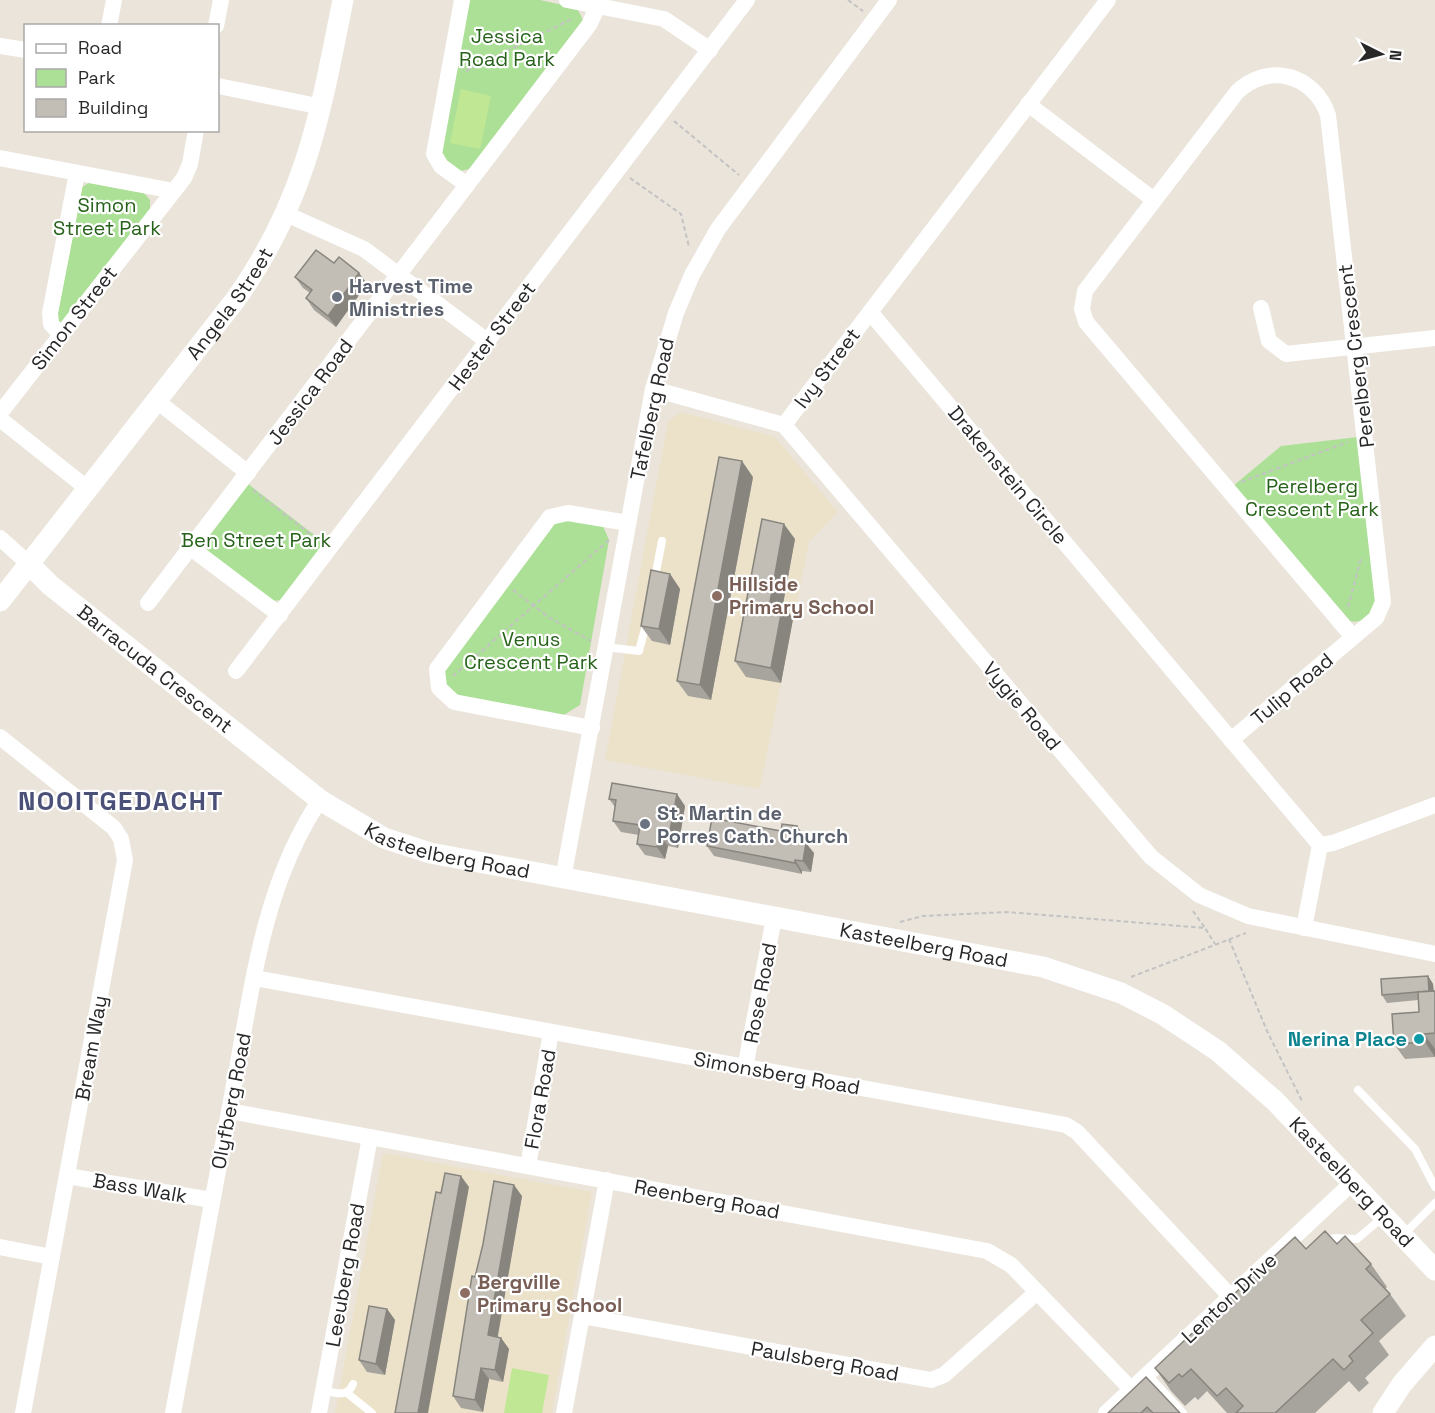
<svg xmlns="http://www.w3.org/2000/svg" width="1435" height="1413" viewBox="0 0 1435 1413" font-family="'Space Grotesk',sans-serif">
<rect width="100%" height="100%" fill="#eae4da"/>
<!-- education -->
<g fill="#ece2c9">
<path d="M 681,412 L 775,437 L 838,512 L 809,542 L 760,789 L 605,760 L 668,421 Z"/>
<path d="M 383,1153 L 592,1192 L 552,1413 L 335,1413 Z"/>
</g>
<!-- green -->
<g fill="#ade097">
<path d="M 468,0 L 540,0 L 577,8 L 583,20 L 470,169 L 460,171 L 444,161 L 440,146 Z"/>
<path d="M 89,183 L 144,193 L 150,200 L 150,210 L 63,323 L 56,322 L 82,187 Z"/>
<path d="M 1358,437 L 1377,609 C 1368,616 1362,624 1350,621 L 1233,486 L 1281,446 Z"/>
<path d="M 247,483 L 326,544 L 281,600 L 272,601 L 206,550 L 205,538 Z"/>
<path d="M 562,519 L 603,526 L 609,540 L 580,705 L 562,716 L 456,696 L 443,681 L 446,666 L 554,524 Z"/>
</g>
<!-- pitch -->
<g fill="#c0e793">
<path d="M 461,89 L 491,96 L 480,149 L 450,143 Z"/>
<path d="M 512,1368 L 549,1375 L 542,1413 L 504,1413 Z"/>
</g>
<g fill="none" stroke-linecap="round" stroke-linejoin="round">
<!-- path -->
<g stroke="#c3c3c3" stroke-width="2" stroke-dasharray="4.5 3" stroke-linecap="butt">
<path d="M 848,0 L 863,11"/>
<path d="M 466,71 L 574,18"/>
<path d="M 674,121 L 739,175"/>
<path d="M 630,178 L 681,214 L 689,247"/>
<path d="M 1241,482 L 1348,442"/>
<path d="M 253,490 L 318,540"/>
<path d="M 513,590 L 550,618 L 591,641"/>
<path d="M 1348,607 L 1361,558"/>
<path d="M 453,676 L 609,540"/>
<path d="M 1193,911 L 1205,928"/>
<path d="M 900,922 L 923,916 L 1007,912 L 1205,928 L 1215,944"/>
<path d="M 1229,939 L 1267,1031 L 1303,1103"/>
<path d="M 1131,977 L 1246,933"/>
</g>
<!-- service -->
<g stroke="#fff" stroke-width="8">
<path d="M 654,582 L 662,541"/>
<path d="M 605,647 L 639,651 L 647,621"/>
<path d="M 1358,1090 L 1415,1149 L 1435,1187"/>
<path d="M 1403,1235 L 1435,1203"/>
<path d="M 1324,1241 L 1335,1238 L 1357,1239 L 1383,1217"/>
<path d="M 1147,1374 L 1183,1413"/>
<path d="M 323,1390 C 335,1393 348,1398 353,1384"/>
<path d="M 347,1393 L 372,1413"/>
</g>
<!-- minor -->
<g stroke="#fff" stroke-width="16">
<path d="M 462,0 L 434,154 L 441,166 L 467,185"/>
<path d="M 567,0 L 664,19 L 710,50"/>
<path d="M 109,26 L 114,0"/>
<path d="M 216,26 L 221,0"/>
<path d="M 0,46 L 26,50"/>
<path d="M 218,86 L 322,107"/>
<path d="M 1028,104 L 1154,200"/>
<path d="M 0,158 L 174,191"/>
<path d="M 286,214 L 364,249 L 487,341"/>
<path d="M 1261,308 L 1269,341 L 1286,354 L 1435,338"/>
<path d="M 870,312 L 1320,845"/>
<path d="M 61,335 L 51,324 L 50,313 L 77,173"/>
<path d="M 653,389 L 784,425 L 1151,857 L 1199,895 L 1248,916 L 1435,954"/>
<path d="M 157,401 L 248,473"/>
<path d="M 0,413 L 184,178 L 190,164 L 196,130"/>
<path d="M 0,419 L 88,489"/>
<path d="M 784,425 L 1108,0"/>
<path d="M 0,538 L 29,564"/>
<path d="M 191,548 L 280,615"/>
<path d="M 148,603 L 589,25 L 598,6"/>
<path d="M 236,671 L 747,0"/>
<path d="M 592,728 L 454,702 L 439,688 L 437,669 L 550,517 L 568,513 L 628,523"/>
<path d="M 0,737 L 114,828 L 121,839 L 125,860 L 23,1413"/>
<path d="M 1231,740 L 1376,618 L 1383,602 L 1328,115 C 1314,74 1268,62 1237,92 L 1085,291 L 1082,309 L 1086,322 L 1353,637"/>
<path d="M 1320,845 L 1333,843 L 1435,805"/>
<path d="M 563,879 L 653,389 L 676,313 L 692,275 L 718,229 L 889,0"/>
<path d="M 1304,928 L 1320,845"/>
<path d="M 255,978 L 1066,1125 L 1077,1132 L 1230,1296"/>
<path d="M 745,1068 L 774,918"/>
<path d="M 229,1111 L 987,1251 L 1011,1265 L 1131,1389"/>
<path d="M 528,1166 L 551,1032"/>
<path d="M 67,1176 L 212,1200"/>
<path d="M 0,1247 L 52,1257"/>
<path d="M 582,1316 L 931,1380 L 944,1375 L 1037,1292"/>
<path d="M 173,1413 C 193,1305 213,1198 233,1090 C 252,991 262,886 320,800"/>
<path d="M 319,1413 L 370,1137"/>
<path d="M 564,1413 L 607,1180"/>
<path d="M 1106,1413 L 1353,1182"/>
</g>
<!-- tertiary -->
<g stroke="#fff" stroke-width="21">
<path id="s1" d="M 29,564 L 50,585 L 320,800 L 384,838 L 430,853 L 1043,967 L 1121,993 L 1162,1014 L 1218,1051 L 1275,1101 L 1435,1270"/>
<path id="s2" d="M 0,601 L 236,299 C 306,200 320,115 343,0"/>
<path d="M 1383,1413 L 1402,1384 L 1435,1346"/>
</g>
</g>
<!-- wall -->
<g fill="#a7a39d">
<path d="M 334,263 L 359,273 L 367,284 L 336,327 L 314,310 L 306,298 L 310,293 L 303,288 L 295,277 Z"/>
<path d="M 753,477 L 711,700 L 688,696 L 677,681 Z"/>
<path d="M 795,539 L 783,604 L 793,619 L 781,683 L 746,677 L 735,661 Z"/>
<path d="M 670,574 L 680,589 L 670,645 L 652,641 L 641,626 Z"/>
<path d="M 609,799 L 685,806 L 678,848 L 668,846 L 665,859 L 645,855 L 637,844 L 639,835 L 621,832 L 613,821 L 615,807 Z"/>
<path d="M 797,826 L 805,837 L 804,843 L 814,853 L 811,872 L 802,871 L 802,874 L 714,856 L 707,846 L 781,831 Z"/>
<path d="M 1428,976 L 1433,984 L 1434,991 L 1435,991 L 1435,1057 L 1405,1059 L 1394,1044 L 1419,1012 L 1418,1000 L 1387,1003 L 1382,995 Z"/>
<path d="M 522,1196 L 497,1337 L 501,1338 L 509,1349 L 503,1382 L 489,1379 L 483,1412 L 461,1408 L 453,1396 L 475,1277 Z"/>
<path d="M 1306,1249 L 1371,1264 L 1387,1287 L 1385,1289 L 1390,1294 L 1406,1316 L 1379,1341 L 1389,1355 L 1365,1378 L 1369,1383 L 1359,1392 L 1349,1381 L 1315,1413 L 1227,1413 L 1207,1391 L 1198,1400 L 1195,1397 L 1185,1406 L 1171,1391 L 1155,1368 Z"/>
<path d="M 387,1309 L 395,1320 L 385,1375 L 367,1372 L 359,1360 Z"/>
<path d="M 1146,1377 L 1180,1413 L 1108,1413 Z"/>
</g>
<!-- shaded-wall -->
<g fill="#88857f">
<path d="M 359,273 L 367,284 L 336,327 L 328,316 Z"/>
<path d="M 742,461 L 753,477 L 711,700 L 700,685 Z"/>
<path d="M 784,524 L 795,539 L 783,604 L 793,619 L 781,683 L 771,668 L 770,602 Z"/>
<path d="M 670,574 L 680,589 L 670,645 L 659,629 Z"/>
<path d="M 677,794 L 685,806 L 678,848 L 669,836 Z"/>
<path d="M 797,826 L 805,837 L 802,852 L 795,841 Z"/>
<path d="M 659,834 L 668,846 L 665,859 L 657,847 Z"/>
<path d="M 806,843 L 814,853 L 811,872 L 803,861 Z"/>
<path d="M 795,860 L 802,871 L 802,874 L 795,863 Z"/>
<path d="M 1428,976 L 1433,984 L 1434,999 L 1429,992 Z"/>
<path d="M 1424,1034 L 1435,1049 L 1435,1057 L 1425,1042 Z"/>
<path d="M 461,1176 L 469,1187 L 428,1413 L 418,1413 Z"/>
<path d="M 514,1185 L 522,1196 L 496,1347 L 488,1335 Z"/>
<path d="M 387,1309 L 395,1320 L 385,1375 L 376,1364 Z"/>
<path d="M 501,1338 L 509,1349 L 503,1382 L 495,1370 Z"/>
<path d="M 481,1368 L 489,1379 L 483,1412 L 475,1400 Z"/>
</g>
<!-- building -->
<g fill="#c2beb6" stroke="#88857f" stroke-width="1.5">
<path d="M 316,250 L 334,263 L 339,257 L 359,273 L 328,316 L 306,298 L 312,290 L 295,277 Z"/>
<path d="M 719,457 L 742,461 L 700,685 L 677,681 Z"/>
<path d="M 762,519 L 784,524 L 770,602 L 783,604 L 771,668 L 735,661 Z"/>
<path d="M 651,570 L 670,574 L 659,629 L 641,626 Z"/>
<path d="M 612,783 L 677,794 L 669,836 L 659,834 L 657,847 L 637,844 L 640,825 L 613,821 L 616,800 L 609,799 Z"/>
<path d="M 712,818 L 781,831 L 782,824 L 797,826 L 795,841 L 806,843 L 803,861 L 795,860 L 795,863 L 707,846 Z"/>
<path d="M 1428,976 L 1429,991 L 1382,995 L 1381,979 Z"/>
<path d="M 1435,991 L 1435,1033 L 1424,1034 L 1425,1042 L 1394,1044 L 1392,1014 L 1419,1012 L 1418,992 Z"/>
<path d="M 445,1173 L 461,1176 L 418,1413 L 395,1413 L 436,1192 L 441,1193 Z"/>
<path d="M 494,1181 L 514,1185 L 488,1335 L 501,1338 L 495,1370 L 481,1368 L 475,1400 L 453,1396 L 472,1276 L 475,1277 L 483,1244 Z"/>
<path d="M 1325,1231 L 1337,1244 L 1345,1236 L 1371,1264 L 1366,1269 L 1390,1294 L 1361,1320 L 1373,1333 L 1349,1356 L 1353,1361 L 1344,1370 L 1333,1359 L 1275,1413 L 1236,1413 L 1243,1406 L 1226,1388 L 1217,1396 L 1191,1369 L 1182,1377 L 1179,1374 L 1169,1383 L 1155,1368 L 1295,1237 L 1306,1249 Z"/>
<path d="M 369,1306 L 387,1309 L 376,1364 L 359,1360 Z"/>
<path d="M 1146,1377 L 1180,1413 L 1153,1413 L 1147,1407 L 1141,1413 L 1108,1413 Z"/>
</g>
<!-- markers -->
<g fill="#6b7280" stroke="#fff" stroke-width="2">
<circle cx="337" cy="297" r="6"/>
<circle cx="645" cy="824" r="6"/>
</g>
<g fill="#8d6e63" stroke="#fff" stroke-width="2">
<circle cx="717" cy="596" r="6"/>
<circle cx="465" cy="1293" r="6"/>
</g>
<circle fill="#0f9aa8" stroke="#fff" stroke-width="2" cx="1419" cy="1039" r="6"/>
<g text-anchor="middle" stroke-width="4.5" stroke-linejoin="round" paint-order="stroke">
<!-- park labels -->
<g font-size="20" fill="#27621b" stroke="#fff">
<text x="507" y="43">Jessica<tspan x="507" dy="23">Road Park</tspan></text>
<text x="107" y="212">Simon<tspan x="107" dy="23">Street Park</tspan></text>
<text x="1312" y="493">Perelberg<tspan x="1312" dy="23">Crescent Park</tspan></text>
<text x="256" y="547">Ben Street Park</text>
<text x="531" y="646">Venus<tspan x="531" dy="23">Crescent Park</tspan></text>
</g>
<!-- worship labels -->
<g font-size="20" font-weight="bold" fill="#5b616d" stroke="#fff" text-anchor="start">
<text x="349" y="293">Harvest Time<tspan x="349" dy="23">Ministries</tspan></text>
<text x="657" y="820">St. Martin de<tspan x="657" dy="23">Porres Cath. Church</tspan></text>
</g>
<!-- street labels -->
<g font-size="20" fill="#282828" stroke="#fff">
<text dy="7" stroke="none"><textPath href="#s2" startOffset="376">Angela Street</textPath></text>
<text transform="translate(74 318) rotate(-52)" y="7">Simon Street</text>
<text transform="translate(492 336) rotate(-53)" y="7">Hester Street</text>
<text transform="translate(1356 356) rotate(-97)" y="7">Perelberg Crescent</text>
<text transform="translate(827 368) rotate(-53)" y="7">Ivy Street</text>
<text transform="translate(310 392) rotate(-53)" y="7">Jessica Road</text>
<text transform="translate(652 409) rotate(-78)" y="7">Tafelberg Road</text>
<text transform="translate(1008 475) rotate(50)" y="7">Drakenstein Circle</text>
<text dy="7" stroke="none"><textPath href="#s1" startOffset="164">Barracuda Crescent</textPath></text>
<text transform="translate(1292 689) rotate(-40)" y="7">Tulip Road</text>
<text transform="translate(1022 706) rotate(50)" y="7">Vygie Road</text>
<text dy="7" stroke="none"><textPath href="#s1" startOffset="514">Kasteelberg Road</textPath></text>
<text dy="7" stroke="none"><textPath href="#s1" startOffset="1000">Kasteelberg Road</textPath></text>
<text transform="translate(760 993) rotate(-79)" y="7">Rose Road</text>
<text transform="translate(91 1048) rotate(-80)" y="7">Bream Way</text>
<text transform="translate(777 1073) rotate(10)" y="7">Simonsberg Road</text>
<text transform="translate(540 1099) rotate(-80)" y="7">Flora Road</text>
<text transform="translate(231 1101) rotate(-79)" y="7">Olyfberg Road</text>
<text dy="7" stroke="none"><textPath href="#s1" startOffset="1504">Kasteelberg Road</textPath></text>
<text transform="translate(140 1188) rotate(10)" y="7">Bass Walk</text>
<text transform="translate(707 1199) rotate(10)" y="7">Reenberg Road</text>
<text transform="translate(345 1275) rotate(-80)" y="7">Leeuberg Road</text>
<text transform="translate(1229 1298) rotate(-43)" y="7">Lenton Drive</text>
<text transform="translate(825 1361) rotate(10)" y="7">Paulsberg Road</text>
</g>
<!-- education labels -->
<g font-size="20" font-weight="bold" fill="#785e54" stroke="#fff" text-anchor="start">
<text x="729" y="591">Hillside<tspan x="729" dy="23">Primary School</tspan></text>
<text x="477" y="1289">Bergville<tspan x="477" dy="23">Primary School</tspan></text>
</g>
<!-- culture labels -->
<g font-size="20" font-weight="bold" fill="#0d838f" stroke="#fff" text-anchor="end">
<text x="1407" y="1046">Nerina Place</text>
</g>
<!-- district labels -->
<g font-size="26" font-weight="bold" letter-spacing="1.5" fill="#4a5077" stroke="#fff">
<text x="121" y="810">NOOITGEDACHT</text>
</g>
</g>
<!-- legend -->
<rect x="24" y="24" width="195" height="108" fill="#ffffff" stroke="#a9a9a9" stroke-width="1.5"/>
<rect x="36" y="44" width="30" height="9" fill="#ffffff" stroke="#a9a9a9" stroke-width="1.5"/>
<text x="78" y="54" font-size="18" fill="#282828">Road</text>
<rect x="36" y="69" width="30" height="18" fill="#ade097" stroke="#a9a9a9" stroke-width="1.5"/>
<text x="78" y="84" font-size="18" fill="#282828">Park</text>
<rect x="36" y="99" width="30" height="18" fill="#c2beb6" stroke="#a9a9a9" stroke-width="1.5"/>
<text x="78" y="114" font-size="18" fill="#282828">Building</text>
<!-- north arrow -->
<g transform="translate(1381 54) rotate(96)" stroke="#ffffff" stroke-width="4.5" paint-order="stroke">
<path d="M0-4.5L10 22L0 15L-10 22Z" fill="#282828"/>
<text y="-9" font-size="16" font-weight="bold" text-anchor="middle" fill="#282828">N</text>
</g>
</svg>
